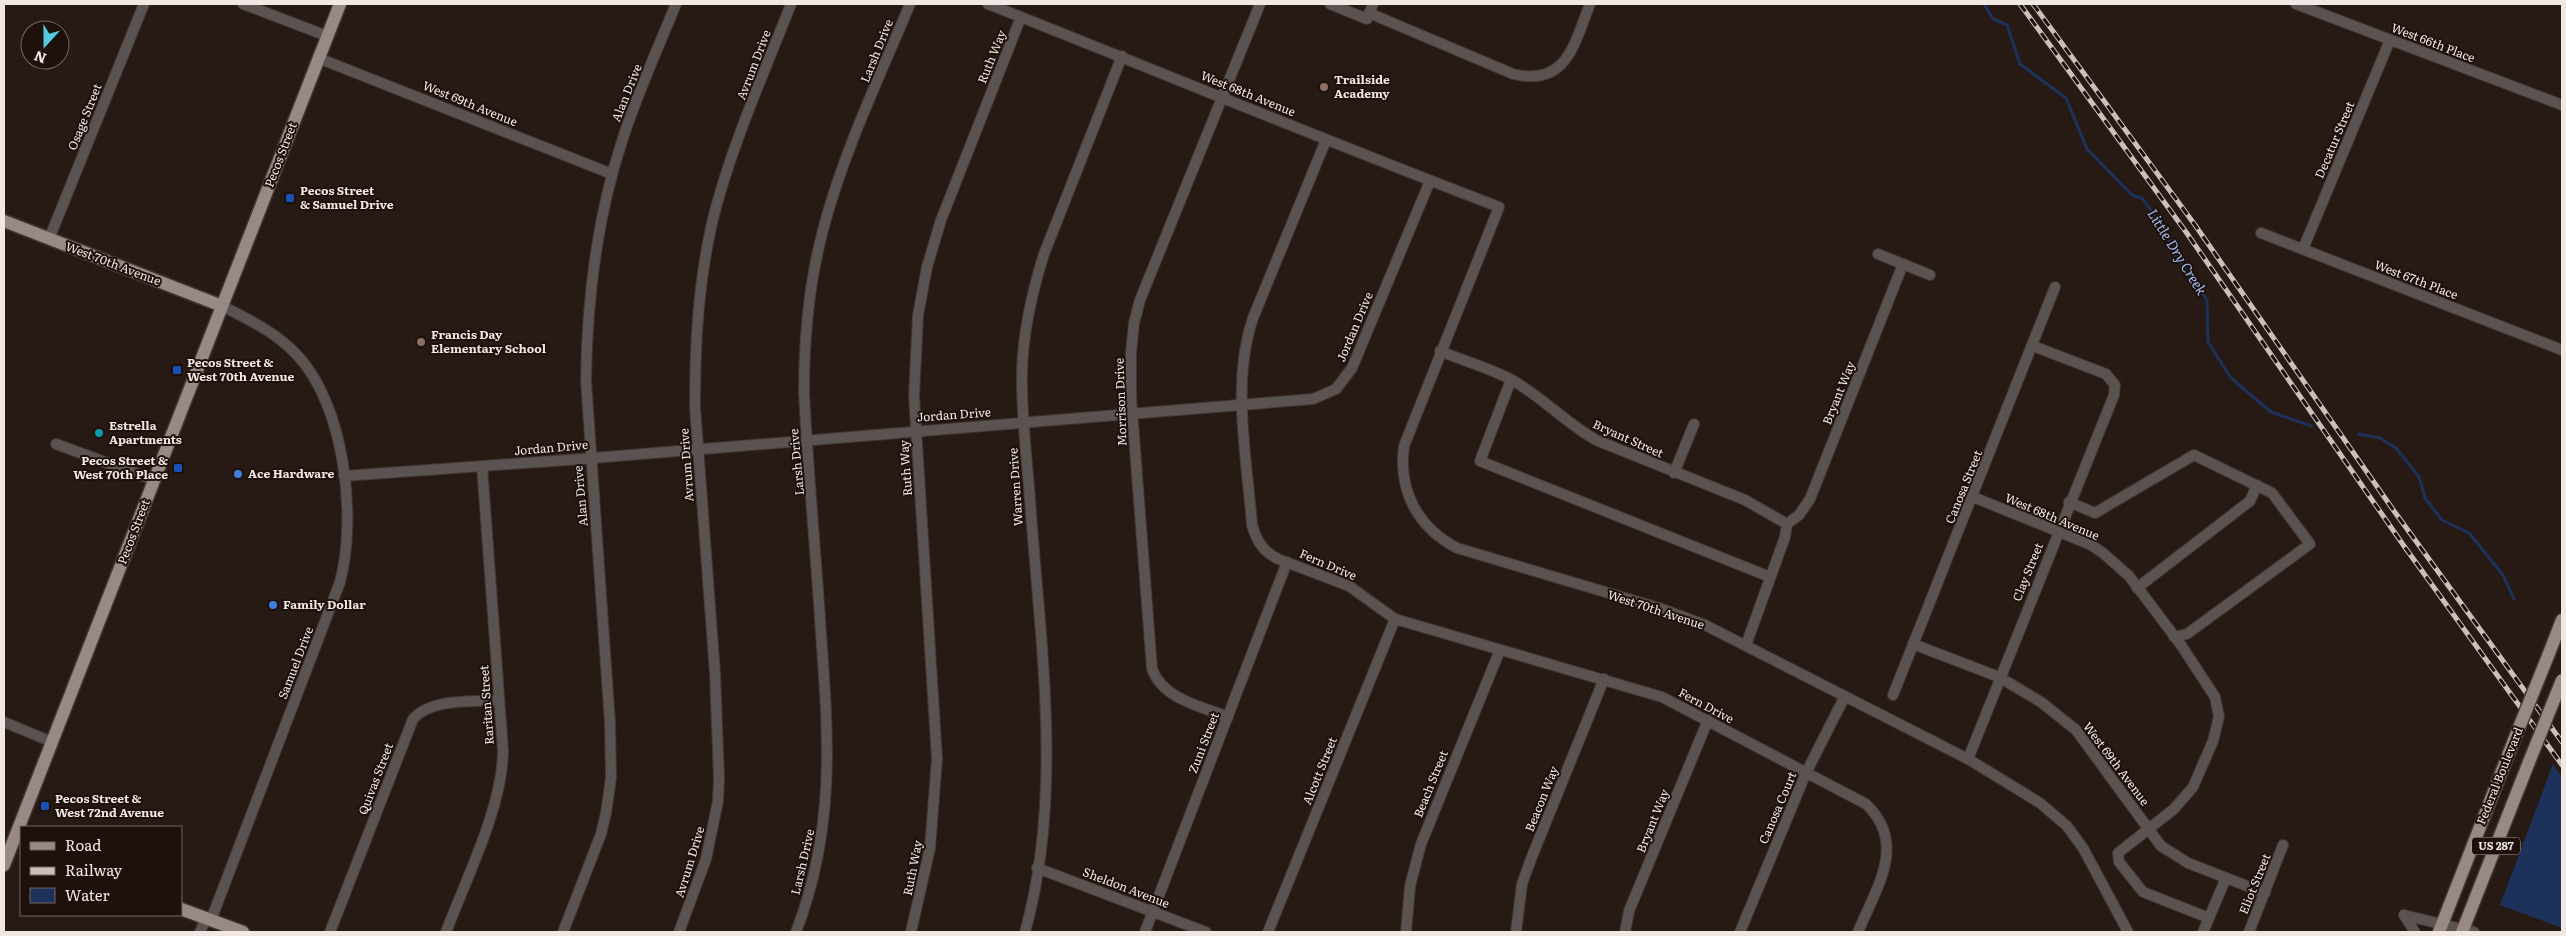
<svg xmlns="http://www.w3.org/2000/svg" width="2566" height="936" viewBox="0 0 2566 936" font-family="Literata,serif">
<rect width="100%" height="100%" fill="#271a15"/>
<!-- water -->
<path fill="#1c325b" d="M 2553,764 L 2562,777 L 2562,928 L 2500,905 Z"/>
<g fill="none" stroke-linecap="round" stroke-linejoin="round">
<!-- stream -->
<g stroke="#1c325b" stroke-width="3">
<path d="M 1984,4 L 1993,19 L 2007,25 L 2020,64 L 2066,98 L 2087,149 L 2132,195 L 2143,199 L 2162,226 L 2178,259 L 2207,300 L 2208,342 L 2231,378 L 2271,412 L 2311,426"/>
<path d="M 2359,434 L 2380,438 L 2396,448 L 2419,477 L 2425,498 L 2442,520 L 2469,533 L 2503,575 L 2514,599"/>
</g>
<defs>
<g id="minor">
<path d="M 243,4 L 327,36"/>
<path d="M 988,4 C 1158,71 1328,142 1499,207 L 1404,446 C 1398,490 1417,527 1457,548 L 1659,608 L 1705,625 L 1968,759 L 2040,803 L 2067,826 L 2083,848 L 2128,932"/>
<path d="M 1330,4 L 1367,19 L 1373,4"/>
<path d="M 2296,4 L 2562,105"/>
<path d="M 1369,13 L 1513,74 C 1567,87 1574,44 1590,4"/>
<path d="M 318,58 L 612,174"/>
<path d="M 1326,140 L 1253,318 C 1231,383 1247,458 1252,525 C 1257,542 1263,551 1278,559 L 1349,586 L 1395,619 L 1662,697 L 1866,804 C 1908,844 1876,888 1858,932"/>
<path d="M 2261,233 L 2562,350"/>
<path d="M 49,239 L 144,4"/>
<path d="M 2303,249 L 2390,40"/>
<path d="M 1878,254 L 1930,275"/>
<path d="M 1440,351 C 1464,361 1490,368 1512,380 C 1542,397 1566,423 1596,440 L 1745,500 L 1787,524"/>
<path d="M 1511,380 L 1480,461 L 1770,577"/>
<path d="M 56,444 L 154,480"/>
<path d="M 1674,473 L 1694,424"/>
<path d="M 344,476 L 581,459 L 1313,399 L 1336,389 L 1352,368 L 1430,181"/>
<path d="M 1973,497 L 2057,531 L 2091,545 L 2103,553 L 2129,576 L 2181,645 L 2215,697 L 2219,717 L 2213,741 L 2193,787 L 2174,809 L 2118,853 L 2119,862 L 2143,892 L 2209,918"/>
<path d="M 2069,502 L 2095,513 L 2194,455 L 2272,493 L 2310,544 L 2187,634 L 2174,637"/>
<path d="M 1787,524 L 1799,515 L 1810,499 L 1903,264"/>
<path d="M 2137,588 L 2250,501 L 2257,485"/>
<path d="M 1913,644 L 1999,677 L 2041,702 L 2076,730 L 2161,846 L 2188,863 L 2265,893"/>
<path d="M 1746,645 L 1785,537 L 1787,524"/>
<path d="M 1893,695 L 2055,287"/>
<path d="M 1228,717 C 1200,706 1163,699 1152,669 L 1131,397 L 1131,353 L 1134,323 L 1140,300 L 1260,4"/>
<path d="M 4,722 L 52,742"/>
<path d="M 1968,759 L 2114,395 L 2115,385 L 2106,374 L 2033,346"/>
<path d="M 1037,868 L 1206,932"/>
<path d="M 2404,915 L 2474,932"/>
<path d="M 2404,915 L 2415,932"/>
<path d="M 211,920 L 340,582 C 357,518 345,407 298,356 C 277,333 250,320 222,306"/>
<path d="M 200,932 L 206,918"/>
<path d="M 330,932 L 413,719 C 431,698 472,702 499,700"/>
<path d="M 446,932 C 466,879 503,806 503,750 L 482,466"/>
<path d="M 563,932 L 601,834 L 606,813 L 611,778 L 610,723 L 586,381 C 587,298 597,216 623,138 C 638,92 658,48 676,4"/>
<path d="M 679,932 L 706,859 L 718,801 L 719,778 L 715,673 L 695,407 C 695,338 699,267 718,200 C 737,133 766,68 791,4"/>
<path d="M 796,932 C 835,830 829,741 821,634 C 816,553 808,473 804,392 C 804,338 809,283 823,230 C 843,153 879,78 910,4"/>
<path d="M 911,932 L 930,848 L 937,759 L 914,396 L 918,315 L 927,267 L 941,220 L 1021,17"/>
<path d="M 1025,932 C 1064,793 1040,642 1030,500 C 1027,458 1021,415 1022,372 C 1023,332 1032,292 1044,254 L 1122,56"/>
<path d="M 1145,932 L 1287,562"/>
<path d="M 1268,932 L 1395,619"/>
<path d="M 1406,932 L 1410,886 L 1421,844 L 1500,650"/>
<path d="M 1516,932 L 1522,884 L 1531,859 L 1604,679"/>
<path d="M 1625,932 L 1629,911 L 1708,720"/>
<path d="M 1740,932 L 1806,773 L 1845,696"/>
<path d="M 2203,932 L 2226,878"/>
<path d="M 2249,932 L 2283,845"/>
</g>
<g id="major">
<path d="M 4,221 L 222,306"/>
<path d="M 2548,656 L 2562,620"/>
<path d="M 4,865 L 340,4"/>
<path d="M 181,909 L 243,932"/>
<path d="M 2439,932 L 2514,740"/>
<path d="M 2462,932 L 2529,762"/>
</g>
</defs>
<!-- minor casing -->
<use href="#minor" stroke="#433732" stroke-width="12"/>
<!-- major casing -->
<use href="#major" stroke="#433732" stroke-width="15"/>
<!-- minor -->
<use href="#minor" stroke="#5b5351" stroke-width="10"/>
<!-- major -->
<use href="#major" stroke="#988984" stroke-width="12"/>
<defs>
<g id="rail">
<path d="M 2020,4 L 2186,232 L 2404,546 L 2562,765"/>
<path d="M 2033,4 L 2195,225 L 2394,511 L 2562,742"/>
</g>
</defs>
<!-- rail casing -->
<use href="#rail" stroke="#c9bfbb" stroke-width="5"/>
<!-- rail -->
<use href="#rail" stroke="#1e110c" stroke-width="3" stroke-dasharray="9" stroke-linecap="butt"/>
<defs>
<g id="major-bridge">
<path d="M 2514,740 L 2548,656"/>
<path d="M 2529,762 L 2562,680"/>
</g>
</defs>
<!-- major-bridge casing -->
<use href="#major-bridge" stroke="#433732" stroke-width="15" stroke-linecap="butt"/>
<!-- major-bridge -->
<use href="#major-bridge" stroke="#988984" stroke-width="12"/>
</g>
<!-- markers -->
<g fill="#8d6e63" stroke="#1e110c" stroke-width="2">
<circle cx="1324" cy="87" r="5"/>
<circle cx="421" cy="342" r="5"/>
</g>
<g fill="#1a4fb4" stroke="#1e110c" stroke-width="2">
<rect x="285" y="193" width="10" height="10" rx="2.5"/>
<rect x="172" y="365" width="10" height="10" rx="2.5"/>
<rect x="173" y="463" width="10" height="10" rx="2.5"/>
<rect x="40" y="801" width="10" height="10" rx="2.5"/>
</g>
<circle fill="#0f9aa8" stroke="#1e110c" stroke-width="2" cx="99" cy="433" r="5"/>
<g fill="#3f7fe0" stroke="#1e110c" stroke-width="2">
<circle cx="238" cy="474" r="5"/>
<circle cx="273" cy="605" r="5"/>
</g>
<g text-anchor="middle" stroke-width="4" stroke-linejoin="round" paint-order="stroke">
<!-- shield labels -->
<rect fill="#1e110c" stroke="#b2a8a3" stroke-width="1" x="2472" y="837.5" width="48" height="17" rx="4"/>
<g font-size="11" font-weight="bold" fill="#f1e8e4">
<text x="2496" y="850">US 287</text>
</g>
<!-- street labels -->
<g font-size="12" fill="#f1e8e4" stroke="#1e110c">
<text transform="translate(2433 43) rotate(21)" y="4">West 66th Place</text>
<text transform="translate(877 51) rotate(-68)" y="4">Larsh Drive</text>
<text transform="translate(992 57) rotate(-68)" y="4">Ruth Way</text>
<text transform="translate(754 65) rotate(-69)" y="4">Avrum Drive</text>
<text transform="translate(627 93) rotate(-68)" y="4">Alan Drive</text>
<text transform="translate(1248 94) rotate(22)" y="4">West 68th Avenue</text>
<text transform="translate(470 104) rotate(22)" y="4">West 69th Avenue</text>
<text transform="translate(85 117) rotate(-68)" y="4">Osage Street</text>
<text transform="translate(2335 140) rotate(-67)" y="4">Decatur Street</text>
<text transform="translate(281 155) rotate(-69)" y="4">Pecos Street</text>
<text transform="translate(113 264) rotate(21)" y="4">West 70th Avenue</text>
<text transform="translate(2416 280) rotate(21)" y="4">West 67th Place</text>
<text transform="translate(1355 327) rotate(-67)" y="4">Jordan Drive</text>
<text transform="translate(1839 393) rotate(-68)" y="4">Bryant Way</text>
<text transform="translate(1121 402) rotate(-92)" y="4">Morrison Drive</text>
<text transform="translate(954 415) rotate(-4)" y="4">Jordan Drive</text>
<text transform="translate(1628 439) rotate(24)" y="4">Bryant Street</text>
<text transform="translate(551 448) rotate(-5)" y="4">Jordan Drive</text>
<text transform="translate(797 462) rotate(-95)" y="4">Larsh Drive</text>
<text transform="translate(687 465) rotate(-94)" y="4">Avrum Drive</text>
<text transform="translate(906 468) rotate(-94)" y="4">Ruth Way</text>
<text transform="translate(1016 487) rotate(-94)" y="4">Warren Drive</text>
<text transform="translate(1964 487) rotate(-68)" y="4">Canosa Street</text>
<text transform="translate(581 496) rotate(-95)" y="4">Alan Drive</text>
<text transform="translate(2052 517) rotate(23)" y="4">West 68th Avenue</text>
<text transform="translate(134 532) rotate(-69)" y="4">Pecos Street</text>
<text transform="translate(1328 565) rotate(23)" y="4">Fern Drive</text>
<text transform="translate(2028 572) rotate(-68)" y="4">Clay Street</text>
<text transform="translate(1656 610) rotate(18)" y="4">West 70th Avenue</text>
<text transform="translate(296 663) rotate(-69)" y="4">Samuel Drive</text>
<text transform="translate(487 705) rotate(-94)" y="4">Raritan Street</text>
<text transform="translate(1706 706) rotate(28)" y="4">Fern Drive</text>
<text transform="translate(1204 743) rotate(-69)" y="4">Zuni Street</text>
<text transform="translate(2116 764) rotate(53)" y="4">West 69th Avenue</text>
<text transform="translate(1320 771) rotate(-68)" y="4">Alcott Street</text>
<text transform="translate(2500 776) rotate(-68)" y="4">Federal Boulevard</text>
<text transform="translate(376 779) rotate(-69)" y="4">Quivas Street</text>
<text transform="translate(1431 784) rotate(-68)" y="4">Beach Street</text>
<text transform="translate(1542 799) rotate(-68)" y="4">Beacon Way</text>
<text transform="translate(1778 808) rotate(-67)" y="4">Canosa Court</text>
<text transform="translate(1653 821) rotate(-68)" y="4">Bryant Way</text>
<text transform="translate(690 862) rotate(-73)" y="4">Avrum Drive</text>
<text transform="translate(803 862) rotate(-77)" y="4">Larsh Drive</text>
<text transform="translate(913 868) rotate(-79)" y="4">Ruth Way</text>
<text transform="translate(2255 884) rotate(-68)" y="4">Eliot Street</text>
<text transform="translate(1126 888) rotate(21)" y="4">Sheldon Avenue</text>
</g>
<!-- poi labels -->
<g font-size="12" font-weight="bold" fill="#f1e8e4" stroke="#1e110c" text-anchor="start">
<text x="1334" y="84">Trailside<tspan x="1334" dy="14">Academy</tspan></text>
<text x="300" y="195">Pecos Street<tspan x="300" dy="14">&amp; Samuel Drive</tspan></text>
<text x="431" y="339">Francis Day<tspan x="431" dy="14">Elementary School</tspan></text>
<text x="187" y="367">Pecos Street &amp;<tspan x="187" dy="14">West 70th Avenue</tspan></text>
<text x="109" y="430">Estrella<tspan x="109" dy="14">Apartments</tspan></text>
<text x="168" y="465" text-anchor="end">Pecos Street &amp;<tspan x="168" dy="14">West 70th Place</tspan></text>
<text x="248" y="478">Ace Hardware</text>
<text x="283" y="609">Family Dollar</text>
<text x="55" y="803">Pecos Street &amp;<tspan x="55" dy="14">West 72nd Avenue</tspan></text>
</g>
<!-- water labels -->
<g font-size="14" font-style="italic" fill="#a0bff6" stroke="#1e110c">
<text transform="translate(2177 252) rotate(58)" y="5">Little Dry Creek</text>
</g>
</g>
<!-- border -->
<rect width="2566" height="936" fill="none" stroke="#f1e8e4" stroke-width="10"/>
<!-- legend -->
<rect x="20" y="826" width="162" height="90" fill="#1e110c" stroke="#726762"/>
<rect x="30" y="842" width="25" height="8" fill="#988984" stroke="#726762"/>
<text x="65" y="851" font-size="15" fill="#f1e8e4">Road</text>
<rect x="30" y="867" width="25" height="8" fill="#c9bfbb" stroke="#726762"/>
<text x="65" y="876" font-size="15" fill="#f1e8e4">Railway</text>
<rect x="30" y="888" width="25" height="15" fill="#1c325b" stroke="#726762"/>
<text x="65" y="901" font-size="15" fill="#f1e8e4">Water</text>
<!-- north arrow -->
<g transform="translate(45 45) rotate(201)"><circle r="24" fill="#1e110c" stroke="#726762"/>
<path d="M0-4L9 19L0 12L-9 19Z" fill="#53cbdc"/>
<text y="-8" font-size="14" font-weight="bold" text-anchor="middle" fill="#f1e8e4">N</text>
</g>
</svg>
